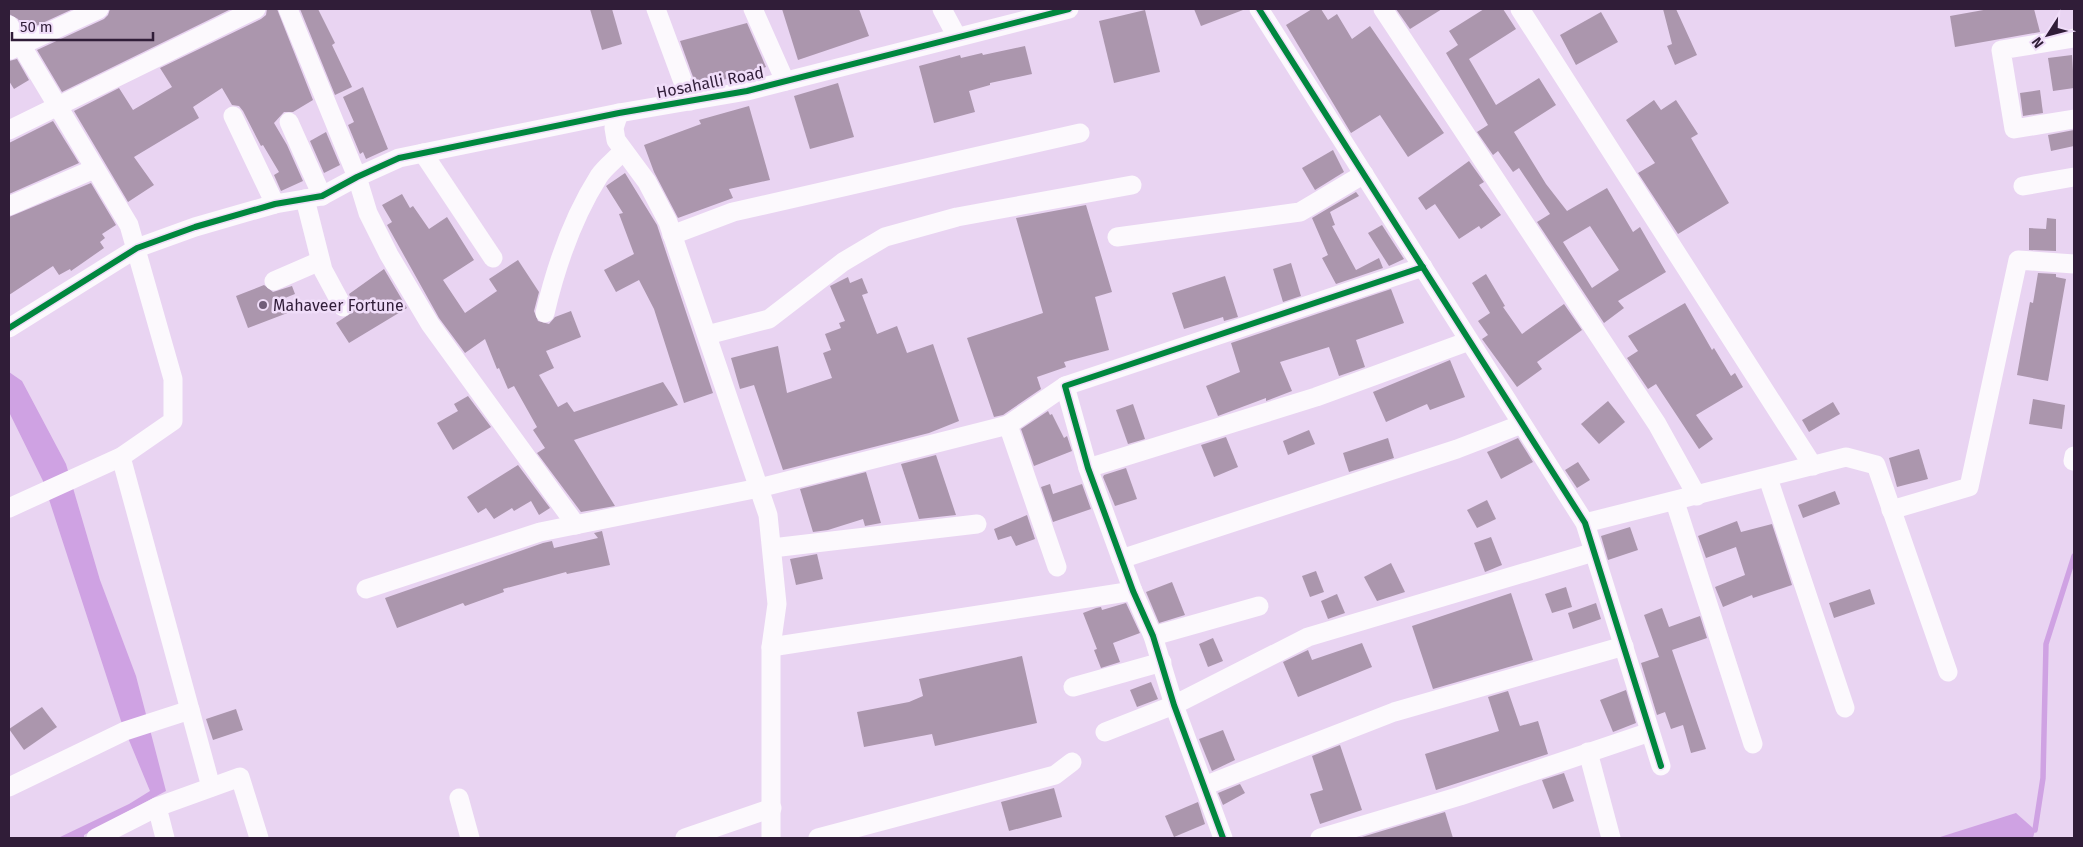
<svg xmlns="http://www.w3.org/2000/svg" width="2083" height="847" viewBox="0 0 2083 847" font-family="'Fira Sans',sans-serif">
<rect width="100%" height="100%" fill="#e9d4f2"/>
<!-- water -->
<g fill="#cfa2e3">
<path d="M 9,372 L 22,381 L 66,464 L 100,580 L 136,676 L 166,791 L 84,835 L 84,838 L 58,838 L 129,804 L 150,791 L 121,721 L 43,481 L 9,412 Z"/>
<path d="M 2016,813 L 2035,830 L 2033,838 L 1937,838 Z"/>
</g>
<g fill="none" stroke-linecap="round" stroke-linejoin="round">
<!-- stream -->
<path stroke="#cfa2e3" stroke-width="5.5" d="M 2035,830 L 2043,778 L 2046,644 L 2074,556"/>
</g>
<!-- building -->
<g fill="#ab96ad" fill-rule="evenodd">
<path d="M 9,9 L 73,9 L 25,31 L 18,19 L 9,14 Z"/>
<path d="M 110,9 L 231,9 L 62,92 L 37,50 L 104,19 L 108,15 Z"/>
<path d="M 267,9 L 277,9 L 313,100 L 293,112 L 284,112 L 274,123 L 287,145 L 303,181 L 281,191 L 274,175 L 279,172 L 263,145 L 261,146 L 243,111 L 239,106 L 232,105 L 222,88 L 193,107 L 199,118 L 134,157 L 154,185 L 128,202 L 74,111 L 119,88 L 133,110 L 172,87 L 160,68 L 261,19 L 266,15 Z"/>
<path d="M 300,9 L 318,9 L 335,43 L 332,45 L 352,87 L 335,95 Z"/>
<path d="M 590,9 L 612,9 L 622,44 L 602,50 Z"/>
<path d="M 782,9 L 859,9 L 869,36 L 798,60 Z"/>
<path d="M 1194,9 L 1243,9 L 1243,10 L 1201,26 Z"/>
<path d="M 1312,9 L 1321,9 L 1328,20 L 1337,14 L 1352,39 L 1370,26 L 1444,133 L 1408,157 L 1380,115 L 1351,133 L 1286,25 Z"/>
<path d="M 1396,9 L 1442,9 L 1410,29 Z"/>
<path d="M 1484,9 L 1503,9 L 1516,29 L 1469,59 L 1496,105 L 1539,78 L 1556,105 L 1514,132 L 1546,184 L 1567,211 L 1607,188 L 1633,232 L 1640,227 L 1666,272 L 1618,301 L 1624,308 L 1604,323 L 1537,222 L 1550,214 L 1519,168 L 1513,172 L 1498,151 L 1493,155 L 1477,132 L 1488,125 L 1446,53 L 1458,45 L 1449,31 ZM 1590,226 L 1619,270 L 1592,288 L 1563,242 Z"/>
<path d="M 1663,9 L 1676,9 L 1697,55 L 1675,65 L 1667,46 L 1672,44 Z"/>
<path d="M 1989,9 L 2034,9 L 2040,32 L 1955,47 L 1950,16 Z"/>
<path d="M 1145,10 L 1160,72 L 1114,83 L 1099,21 Z"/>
<path d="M 1601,12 L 1618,42 L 1576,65 L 1560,35 Z"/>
<path d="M 747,23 L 766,67 L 697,88 L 680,41 Z"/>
<path d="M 1025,46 L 1032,74 L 990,83 L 990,85 L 969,91 L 975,112 L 934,123 L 919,66 L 960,55 L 961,58 L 982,53 L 983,55 Z"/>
<path d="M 2072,55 L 2074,88 L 2053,91 L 2048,58 Z"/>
<path d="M 17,59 L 29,80 L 14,89 L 9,81 L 9,61 Z"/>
<path d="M 838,83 L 854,137 L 810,149 L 794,96 Z"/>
<path d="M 363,87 L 388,149 L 366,159 L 363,152 L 360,154 L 348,125 L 354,122 L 343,97 Z"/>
<path d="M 2040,90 L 2043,113 L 2023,116 L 2020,93 Z"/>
<path d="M 1654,100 L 1661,110 L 1676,100 L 1698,134 L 1691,138 L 1729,203 L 1678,234 L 1638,173 L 1655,163 L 1626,120 Z"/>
<path d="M 749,106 L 770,180 L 729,189 L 733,198 L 678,218 L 654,172 L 644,145 L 701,124 L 699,120 Z"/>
<path d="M 53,121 L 79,163 L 9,194 L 9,143 Z"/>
<path d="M 2074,130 L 2074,146 L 2051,151 L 2048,135 Z"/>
<path d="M 326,132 L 340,165 L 324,173 L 310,141 Z"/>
<path d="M 1333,150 L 1344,172 L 1315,190 L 1302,168 Z"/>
<path d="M 1469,161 L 1484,182 L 1479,185 L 1501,215 L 1481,229 L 1479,226 L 1459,239 L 1435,204 L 1426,210 L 1418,198 Z"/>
<path d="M 625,173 L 657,225 L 713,393 L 684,403 L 654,309 L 639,280 L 616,292 L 604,270 L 634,254 L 619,214 L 623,213 L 606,186 Z"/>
<path d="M 91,183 L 116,225 L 102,234 L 105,238 L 100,242 L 104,248 L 71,271 L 70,269 L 59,275 L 53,266 L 9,295 L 9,217 Z"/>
<path d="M 1356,192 L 1359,196 L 1330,212 L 1335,225 L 1332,226 L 1356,270 L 1379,258 L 1383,268 L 1336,284 L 1322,258 L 1328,255 L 1312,218 Z"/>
<path d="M 402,194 L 410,208 L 413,206 L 429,229 L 447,217 L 474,260 L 443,280 L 465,313 L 497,291 L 489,279 L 518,260 L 539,292 L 534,311 L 538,321 L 549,324 L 555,317 L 571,311 L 581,337 L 546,351 L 554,368 L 539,375 L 558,407 L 567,402 L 574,412 L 663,382 L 678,405 L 574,440 L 615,506 L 581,512 L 537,453 L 545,448 L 533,430 L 537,427 L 514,386 L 508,389 L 499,368 L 497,369 L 485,339 L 465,353 L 439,318 L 387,225 L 392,222 L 382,205 Z"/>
<path d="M 1086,205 L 1112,292 L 1095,297 L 1109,350 L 1064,362 L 1066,367 L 1037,377 L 1041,389 L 1003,415 L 994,417 L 967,338 L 1043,313 L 1016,218 Z"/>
<path d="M 2047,218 L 2056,219 L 2056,251 L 2029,250 L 2029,228 L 2046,229 Z"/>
<path d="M 1382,225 L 1404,259 L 1389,266 L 1368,233 Z"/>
<path d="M 1291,263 L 1301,296 L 1283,302 L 1273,269 Z"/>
<path d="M 384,269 L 407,308 L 349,343 L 336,323 L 353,312 L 354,307 L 349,294 Z"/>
<path d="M 2038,273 L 2056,274 L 2056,277 L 2066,279 L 2048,381 L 2017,375 L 2030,302 L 2033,303 Z"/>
<path d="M 1486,274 L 1505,306 L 1503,307 L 1522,334 L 1564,304 L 1582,330 L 1537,362 L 1542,369 L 1517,387 L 1482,339 L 1488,335 L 1478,321 L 1490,313 L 1472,283 Z"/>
<path d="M 1225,276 L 1238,317 L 1224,321 L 1223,317 L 1184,329 L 1172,293 Z"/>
<path d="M 848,277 L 850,283 L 862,278 L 868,293 L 862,295 L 877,334 L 897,326 L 907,353 L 933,344 L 959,421 L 929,433 L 783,470 L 754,385 L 740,389 L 731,358 L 778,346 L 787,393 L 832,378 L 823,353 L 831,350 L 825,334 L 841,328 L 839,323 L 845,321 L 830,286 Z"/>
<path d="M 264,285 L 273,292 L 292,286 L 295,294 L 285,298 L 290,312 L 248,328 L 236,296 Z"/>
<path d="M 1391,289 L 1404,323 L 1356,340 L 1365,367 L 1339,376 L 1329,347 L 1280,362 L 1292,391 L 1266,401 L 1266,398 L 1218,416 L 1206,386 L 1240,372 L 1231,343 Z"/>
<path d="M 1685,303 L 1712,350 L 1714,348 L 1731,376 L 1735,373 L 1743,387 L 1696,415 L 1713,439 L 1699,449 L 1656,384 L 1648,389 L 1627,358 L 1638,351 L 1628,336 Z"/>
<path d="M 1450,360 L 1465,397 L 1430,410 L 1427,404 L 1386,422 L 1373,392 Z"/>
<path d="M 468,396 L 491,427 L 453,450 L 437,423 L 458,411 L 454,404 Z"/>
<path d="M 2033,399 L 2065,405 L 2062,429 L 2029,424 Z"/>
<path d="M 1608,401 L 1625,422 L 1599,444 L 1581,424 Z"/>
<path d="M 1833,402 L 1840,414 L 1809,432 L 1802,420 Z"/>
<path d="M 1133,404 L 1145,439 L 1128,444 L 1116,410 Z"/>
<path d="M 1048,411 L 1050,415 L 1052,414 L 1064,438 L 1067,436 L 1072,451 L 1034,466 L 1021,429 Z"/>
<path d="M 1309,430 L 1315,444 L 1288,455 L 1283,441 Z"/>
<path d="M 1226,437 L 1238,467 L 1214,477 L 1201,445 Z"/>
<path d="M 1388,438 L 1394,458 L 1349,472 L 1343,453 Z"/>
<path d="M 1518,438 L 1533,462 L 1501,479 L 1487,452 Z"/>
<path d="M 1919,449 L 1928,479 L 1897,487 L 1889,458 Z"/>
<path d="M 936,455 L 956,515 L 919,519 L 901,464 Z"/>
<path d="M 1578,462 L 1590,480 L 1577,488 L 1565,470 Z"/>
<path d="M 518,465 L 550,508 L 539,515 L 531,501 L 514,511 L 512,508 L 494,519 L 486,508 L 478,513 L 467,497 Z"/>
<path d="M 1126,468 L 1137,499 L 1115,506 L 1103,477 L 1104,475 Z"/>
<path d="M 866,472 L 881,523 L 865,526 L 863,519 L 828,530 L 813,532 L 800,489 Z"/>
<path d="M 1050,484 L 1053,494 L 1082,484 L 1091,509 L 1053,522 L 1041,487 Z"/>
<path d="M 1835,491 L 1840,504 L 1803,518 L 1798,505 Z"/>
<path d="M 1487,500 L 1496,519 L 1477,528 L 1467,510 Z"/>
<path d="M 1027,515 L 1035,539 L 1016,546 L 1011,536 L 998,540 L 994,529 Z"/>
<path d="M 1737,521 L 1741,532 L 1772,524 L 1792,585 L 1753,598 L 1752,595 L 1723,607 L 1715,587 L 1745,575 L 1736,547 L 1706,558 L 1698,536 Z"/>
<path d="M 1630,527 L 1638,550 L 1608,560 L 1601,536 Z"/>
<path d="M 602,531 L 610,565 L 567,574 L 566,572 L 503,589 L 504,592 L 465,606 L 463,603 L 397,628 L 385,598 L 543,543 L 552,541 L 554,548 L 598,538 L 594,533 Z"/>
<path d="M 1491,537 L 1502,565 L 1485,572 L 1474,543 Z"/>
<path d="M 817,554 L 823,579 L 796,585 L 790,559 Z"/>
<path d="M 1391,563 L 1405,592 L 1377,601 L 1364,577 Z"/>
<path d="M 1316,571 L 1324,592 L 1310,597 L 1302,576 Z"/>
<path d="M 1172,582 L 1185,615 L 1159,623 L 1146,592 Z"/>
<path d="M 1566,587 L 1572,607 L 1552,613 L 1545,594 Z"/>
<path d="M 1870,589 L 1875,604 L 1834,618 L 1829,603 Z"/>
<path d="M 1511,593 L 1533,660 L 1433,689 L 1412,626 Z"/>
<path d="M 1337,594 L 1345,613 L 1328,619 L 1321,601 Z"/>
<path d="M 1126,603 L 1140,633 L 1113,643 L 1120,662 L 1101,668 L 1094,650 L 1097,649 L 1083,613 L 1096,608 L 1101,607 L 1102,610 Z"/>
<path d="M 1596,603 L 1601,619 L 1573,629 L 1568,613 Z"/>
<path d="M 1662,608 L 1669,627 L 1700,616 L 1707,638 L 1672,650 L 1706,749 L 1691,753 L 1683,725 L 1671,729 L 1665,712 L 1657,715 L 1641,663 L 1659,657 L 1644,615 Z"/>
<path d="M 1213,638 L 1223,661 L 1208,667 L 1199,644 Z"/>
<path d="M 1362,643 L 1372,667 L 1298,697 L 1283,662 L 1308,650 L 1312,660 Z"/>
<path d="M 1022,656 L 1037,723 L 935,746 L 932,734 L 864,747 L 857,712 L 909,702 L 923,696 L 919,679 Z"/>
<path d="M 1151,682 L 1158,699 L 1137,707 L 1130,690 Z"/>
<path d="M 1626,690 L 1636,723 L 1613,732 L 1600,700 Z"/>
<path d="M 1508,691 L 1520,726 L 1538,721 L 1548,754 L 1436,790 L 1425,754 L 1499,731 L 1488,697 Z"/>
<path d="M 42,707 L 57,727 L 24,750 L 9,729 Z"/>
<path d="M 236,709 L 243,730 L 213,740 L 206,719 Z"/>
<path d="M 1223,730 L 1235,760 L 1212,771 L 1199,739 Z"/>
<path d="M 1340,745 L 1362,810 L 1320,824 L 1310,794 L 1323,790 L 1312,756 Z"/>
<path d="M 1564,773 L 1574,801 L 1553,809 L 1542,780 Z"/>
<path d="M 1240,784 L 1245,793 L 1223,805 L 1218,793 Z"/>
<path d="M 1054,788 L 1062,817 L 1009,831 L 1001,802 Z"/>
<path d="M 1198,802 L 1205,824 L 1174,837 L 1165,816 Z"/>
<path d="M 1445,812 L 1453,838 L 1362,838 L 1362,837 Z"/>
</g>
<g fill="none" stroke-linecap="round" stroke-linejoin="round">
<!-- minor -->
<g stroke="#fcf9fd" stroke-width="19">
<path d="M 288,9 L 357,177 L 368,213 L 389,255 L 430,324 L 576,525"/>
<path d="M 656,9 L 690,101"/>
<path d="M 753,9 L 785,81"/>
<path d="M 942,9 L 957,37"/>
<path d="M 1259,9 L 1585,523 L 1661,766"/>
<path d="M 1383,9 L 1657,424 L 1697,496"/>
<path d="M 1520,9 L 1813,466"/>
<path d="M 9,25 L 129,225 L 173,379 L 173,421 L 121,457 L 9,508"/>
<path d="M 2074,38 L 2001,50 L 2014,129 L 2074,119"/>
<path d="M 10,50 L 99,9"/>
<path d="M 619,113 L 614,128 L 616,140 L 647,182 L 668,222 L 768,515 L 777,604 L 771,647 L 771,838"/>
<path d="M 233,116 L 275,204"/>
<path d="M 289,122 L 322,196"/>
<path d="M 9,130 L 256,9"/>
<path d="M 423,153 L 493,258"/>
<path d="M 2023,186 L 2074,177"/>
<path d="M 305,199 L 323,270 L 343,307"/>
<path d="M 9,206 L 94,169"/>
<path d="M 672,235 L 733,212 L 1080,133"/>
<path d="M 1117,237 L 1300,212 L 1364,174"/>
<path d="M 274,281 L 320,261"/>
<path d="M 545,313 C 556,266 573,217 599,176 C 605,167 616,159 623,151"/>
<path d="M 9,328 L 137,248 L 195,227 L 275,204 L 322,196 L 357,177 L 399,158 L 619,113 L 747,91 L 1069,9"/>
<path d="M 707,335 L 769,319 L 843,262 L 885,237 L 957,217 L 1132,185"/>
<path d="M 1008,425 L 1057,567"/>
<path d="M 121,457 L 211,787"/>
<path d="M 2073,461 L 2074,456"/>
<path d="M 1088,468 L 1316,397 L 1469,341"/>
<path d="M 1768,478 L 1845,708"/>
<path d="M 1675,502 L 1753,744"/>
<path d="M 1891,510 L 1969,487 L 2018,260 L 2074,264"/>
<path d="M 1585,523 L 1846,457 L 1876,465 L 1948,672"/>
<path d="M 772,548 L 977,524"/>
<path d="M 1121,559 L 1457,449 L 1522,424"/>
<path d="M 366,589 L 540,532 L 759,488 L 1008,425 L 1065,386"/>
<path d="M 1153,636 L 1259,606"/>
<path d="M 771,647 L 1133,591"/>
<path d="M 1073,687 L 1162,662"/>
<path d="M 1105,732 L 1174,705 L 1308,637 L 1594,552"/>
<path d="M 1588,752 L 1611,838"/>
<path d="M 1204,786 L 1394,712 L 1624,646"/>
<path d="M 9,787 L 125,731 L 190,710"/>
<path d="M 459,798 L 470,838"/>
<path d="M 96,838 L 157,807"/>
<path d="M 165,838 L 157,807 L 240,777 L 259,838"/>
<path d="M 685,838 L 772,808"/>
<path d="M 818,838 L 1055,775 L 1072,762"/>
<path d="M 1223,838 L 1174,705 L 1153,636 L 1133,591 L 1088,468 L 1065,386 L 1423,267"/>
<path d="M 1320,838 L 1460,796 L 1650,732"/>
</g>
<defs>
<g id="cycleway">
<path d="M 1259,9 L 1585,523 L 1661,766"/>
<path d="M 9,328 L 137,248 L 195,227 L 275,204 L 322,196 L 357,177 L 399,158 L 619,113 L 747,91 L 1069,9"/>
<path d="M 1223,838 L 1174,705 L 1153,636 L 1133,591 L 1088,468 L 1065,386 L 1423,267"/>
</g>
</defs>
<!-- cycleway casing -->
<use href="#cycleway" stroke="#f0ddf9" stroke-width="9"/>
<!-- cycleway -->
<use href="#cycleway" stroke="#00873e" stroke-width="6"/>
</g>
<!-- markers -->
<circle fill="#715d79" stroke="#f0ddf9" stroke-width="2" cx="263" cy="305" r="5"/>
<g text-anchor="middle" stroke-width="5" stroke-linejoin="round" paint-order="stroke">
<!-- street labels -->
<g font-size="16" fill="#301d38" stroke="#f0ddf9">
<text transform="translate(710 82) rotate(-11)" y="6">Hosahalli Road</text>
</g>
<!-- poi labels -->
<g font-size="16" fill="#301d38" stroke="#f0ddf9" text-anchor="start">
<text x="273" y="311">Mahaveer Fortune</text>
</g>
</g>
<!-- border -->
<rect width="2083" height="847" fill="none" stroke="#301d38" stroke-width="20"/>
<!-- north arrow -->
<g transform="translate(2048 35) rotate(234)" stroke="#f0ddf9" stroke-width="4" paint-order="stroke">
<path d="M0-4L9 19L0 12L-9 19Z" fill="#301d38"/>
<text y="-8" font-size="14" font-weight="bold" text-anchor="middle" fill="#301d38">N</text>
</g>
<!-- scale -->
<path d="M12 32v8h141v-8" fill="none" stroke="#301d38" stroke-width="2.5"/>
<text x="20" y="32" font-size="15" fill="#301d38" stroke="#f0ddf9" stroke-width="4" paint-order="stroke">50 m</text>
</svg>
